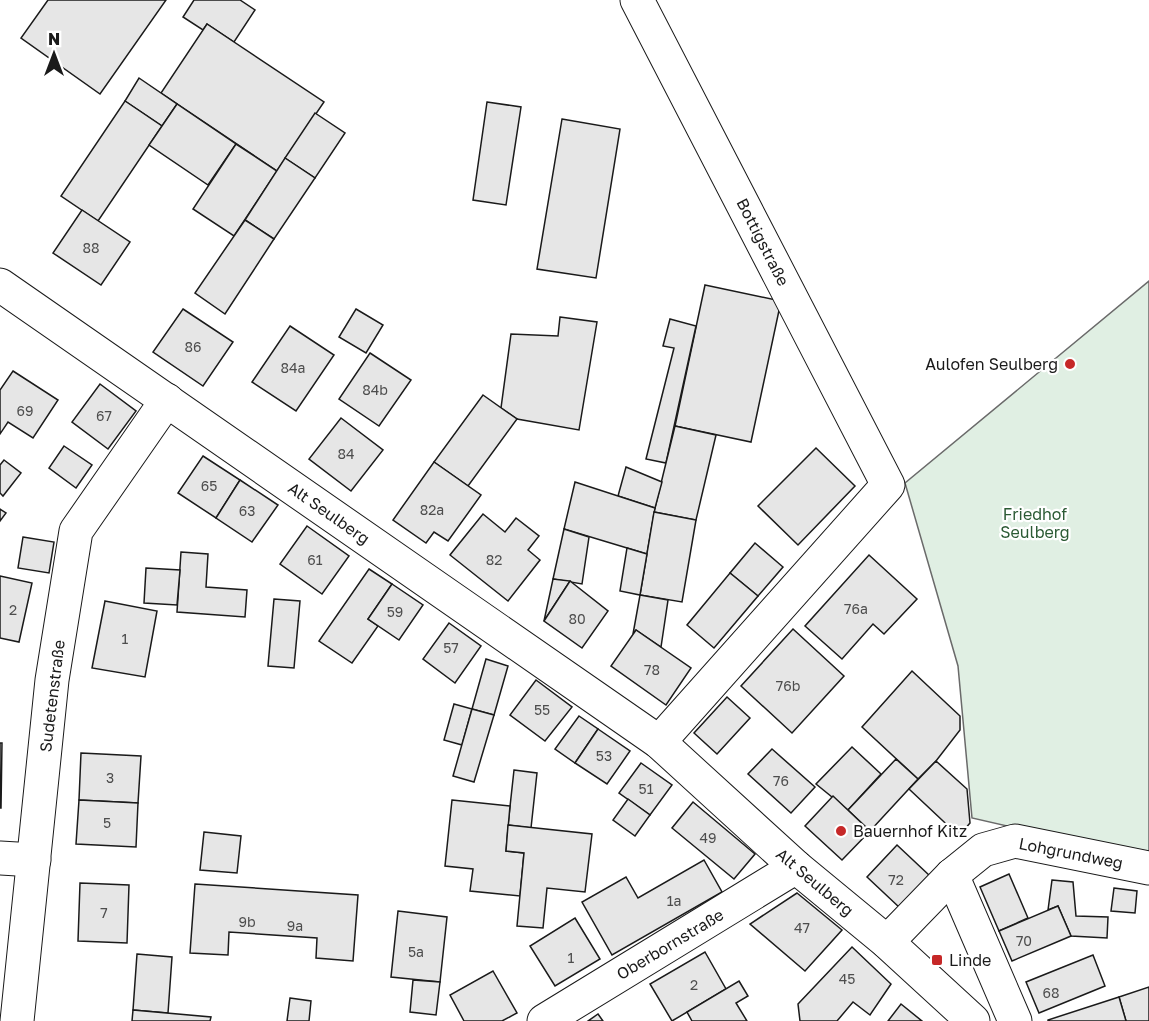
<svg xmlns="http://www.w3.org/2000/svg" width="1149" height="1021" viewBox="0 0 1149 1021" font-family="'Golos Text',sans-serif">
<rect width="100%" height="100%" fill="#fff"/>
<!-- green -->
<path fill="#e0efe3" stroke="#6a6a6a" stroke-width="1.5" d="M 1149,281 L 1149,858 L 972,818 L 958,666 L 905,483 Z"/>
<!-- building -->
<g fill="#e6e6e6" stroke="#1a1a1a" stroke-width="1.5">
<path d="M 48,0 L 166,0 L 100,94 L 21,38 Z"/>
<path d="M 194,0 L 240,0 L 255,10 L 234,42 L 207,24 L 203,30 L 183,17 Z"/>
<path d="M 207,24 L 324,102 L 277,171 L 161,93 Z"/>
<path d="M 139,78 L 177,104 L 162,126 L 125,101 Z"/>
<path d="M 125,101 L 162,126 L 98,221 L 61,196 Z"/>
<path d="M 487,102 L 521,107 L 506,205 L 473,200 Z"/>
<path d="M 177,104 L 236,144 L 208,185 L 149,145 Z"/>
<path d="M 315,113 L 345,133 L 315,178 L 285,158 Z"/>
<path d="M 562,119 L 620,129 L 596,278 L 537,269 Z"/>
<path d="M 236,144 L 277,171 L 234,236 L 193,209 Z"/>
<path d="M 285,158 L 315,178 L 274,239 L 245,220 Z"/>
<path d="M 82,210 L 130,242 L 101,285 L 53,253 Z"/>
<path d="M 245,220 L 274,239 L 225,314 L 195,293 Z"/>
<path d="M 705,285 L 781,301 L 751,442 L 675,426 Z"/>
<path d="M 183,309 L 233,342 L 203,386 L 153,352 Z"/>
<path d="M 356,309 L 383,325 L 366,353 L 339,337 Z"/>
<path d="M 560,317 L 597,322 L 579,430 L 517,419 L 501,408 L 511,334 L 558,336 Z"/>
<path d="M 670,319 L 696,326 L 666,463 L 646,459 L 674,348 L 663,346 Z"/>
<path d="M 290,326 L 334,355 L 296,411 L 252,382 Z"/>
<path d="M 370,353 L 411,380 L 379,426 L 339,399 Z"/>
<path d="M 13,371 L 58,400 L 33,438 L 8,422 L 0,434 L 0,390 Z"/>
<path d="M 100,384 L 136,411 L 108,449 L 72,422 Z"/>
<path d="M 483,395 L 517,419 L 468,486 L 434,462 Z"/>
<path d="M 341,418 L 383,450 L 351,491 L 309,459 Z"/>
<path d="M 675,426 L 716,435 L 696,520 L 654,512 Z"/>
<path d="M 64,446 L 92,465 L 76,488 L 49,468 Z"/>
<path d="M 816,448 L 855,486 L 798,545 L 758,506 Z"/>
<path d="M 203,456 L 240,480 L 216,518 L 178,493 Z"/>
<path d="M 4,460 L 21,473 L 3,496 L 0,493 L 0,465 Z"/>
<path d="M 434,462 L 481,495 L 448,541 L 434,532 L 426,543 L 393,520 Z"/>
<path d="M 626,467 L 662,482 L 655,508 L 618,496 Z"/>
<path d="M 240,480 L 278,505 L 252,542 L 216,518 Z"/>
<path d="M 575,482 L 655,508 L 647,554 L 564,529 Z"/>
<path d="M 0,509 L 6,513 L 0,521 Z"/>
<path d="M 654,512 L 696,520 L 682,602 L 640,595 Z"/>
<path d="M 483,514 L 505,532 L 516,518 L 539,536 L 528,550 L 540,560 L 508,601 L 450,555 Z"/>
<path d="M 307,526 L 349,556 L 322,594 L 280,564 Z"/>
<path d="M 564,529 L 589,537 L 582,584 L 553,579 Z"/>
<path d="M 23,537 L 54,542 L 49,573 L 18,568 Z"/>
<path d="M 755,543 L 783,567 L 758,596 L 730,573 Z"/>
<path d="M 627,548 L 647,554 L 640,595 L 620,591 Z"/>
<path d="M 181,552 L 208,554 L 206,587 L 247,590 L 245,617 L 177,612 Z"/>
<path d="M 869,555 L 917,599 L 884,634 L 873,624 L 842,659 L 805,626 Z"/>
<path d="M 146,568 L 180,570 L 177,605 L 144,603 Z"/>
<path d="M 369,569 L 392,584 L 368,619 L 378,626 L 352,663 L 319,641 Z"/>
<path d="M 730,573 L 758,596 L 714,648 L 687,625 Z"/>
<path d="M 0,576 L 32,583 L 19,642 L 0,638 Z"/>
<path d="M 553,579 L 570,581 L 544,621 Z"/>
<path d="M 570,581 L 608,611 L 582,648 L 544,621 Z"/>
<path d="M 392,584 L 423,605 L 399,640 L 368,619 Z"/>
<path d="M 640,595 L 668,600 L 661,647 L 636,630 L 633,634 Z"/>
<path d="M 274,599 L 300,601 L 294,668 L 268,666 Z"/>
<path d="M 105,601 L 157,611 L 145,677 L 92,668 Z"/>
<path d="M 449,623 L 481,646 L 455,683 L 423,659 Z"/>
<path d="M 793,629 L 844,676 L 792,733 L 741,686 Z"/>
<path d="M 636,630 L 691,668 L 666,705 L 611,666 Z"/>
<path d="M 486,659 L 508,666 L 494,715 L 472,709 Z"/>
<path d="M 912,671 L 960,716 L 960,730 L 936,761 L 918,779 L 862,727 Z"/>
<path d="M 536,680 L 572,707 L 545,741 L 510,715 Z"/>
<path d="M 727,697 L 750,718 L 717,754 L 694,733 Z"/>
<path d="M 454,704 L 472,709 L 462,745 L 444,740 Z"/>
<path d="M 472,709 L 494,715 L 474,782 L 453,776 Z"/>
<path d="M 579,716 L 598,729 L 575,763 L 555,749 Z"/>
<path d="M 598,729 L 630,751 L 607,784 L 575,763 Z"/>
<path d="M 0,743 L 2,743 L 1,808 L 0,808 Z"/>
<path d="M 852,747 L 881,774 L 848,810 L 816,784 Z"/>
<path d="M 772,749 L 815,787 L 791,813 L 748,774 Z"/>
<path d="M 81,753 L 141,756 L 138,803 L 79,800 Z"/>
<path d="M 896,759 L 918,779 L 870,831 L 848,810 Z"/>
<path d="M 936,761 L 967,789 L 970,823 L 959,836 L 909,789 Z"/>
<path d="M 641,763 L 672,785 L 650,815 L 619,793 Z"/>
<path d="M 514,770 L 537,773 L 531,828 L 508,825 Z"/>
<path d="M 833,796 L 870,831 L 842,860 L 805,826 Z"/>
<path d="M 628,799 L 650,815 L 635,836 L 613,820 Z"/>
<path d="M 79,800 L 138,803 L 136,847 L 76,844 Z"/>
<path d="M 452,800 L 510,806 L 506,851 L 524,853 L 520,896 L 470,891 L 473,869 L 445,866 Z"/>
<path d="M 693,802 L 755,854 L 734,879 L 672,828 Z"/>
<path d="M 508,825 L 592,834 L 585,892 L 547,888 L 543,928 L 517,926 L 524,853 L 506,851 Z"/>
<path d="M 204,832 L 241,836 L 237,873 L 200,870 Z"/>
<path d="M 897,845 L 930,876 L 900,908 L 867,877 Z"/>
<path d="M 704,860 L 722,892 L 612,955 L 582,902 L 626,877 L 638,898 Z"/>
<path d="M 1009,874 L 1028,918 L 999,931 L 980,887 Z"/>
<path d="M 1052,880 L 1073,882 L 1076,916 L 1108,917 L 1107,938 L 1071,936 L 1058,906 L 1048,910 Z"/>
<path d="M 80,883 L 129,885 L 127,943 L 78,941 Z"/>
<path d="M 195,884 L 358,895 L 353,961 L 316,958 L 317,938 L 229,932 L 228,955 L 190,953 Z"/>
<path d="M 1114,888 L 1137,891 L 1135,913 L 1111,911 Z"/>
<path d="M 797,893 L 842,930 L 805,971 L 750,924 Z"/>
<path d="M 1058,906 L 1071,936 L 1012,961 L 999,931 Z"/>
<path d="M 398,911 L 447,917 L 440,982 L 391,977 Z"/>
<path d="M 575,918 L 600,959 L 555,986 L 530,946 Z"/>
<path d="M 852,947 L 891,984 L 870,1015 L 853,1002 L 837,1021 L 800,1021 L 798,1004 Z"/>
<path d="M 705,952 L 726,989 L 672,1021 L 650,984 Z"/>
<path d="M 137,954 L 172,957 L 168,1013 L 133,1010 Z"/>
<path d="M 1093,955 L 1105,986 L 1039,1013 L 1026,982 Z"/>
<path d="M 493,971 L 517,1013 L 502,1021 L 464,1021 L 450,995 Z"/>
<path d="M 413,980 L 440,982 L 436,1015 L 410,1012 Z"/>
<path d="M 739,981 L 748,996 L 736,1003 L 747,1021 L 692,1021 L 687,1012 Z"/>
<path d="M 1149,987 L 1149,1021 L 1126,1021 L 1119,997 Z"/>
<path d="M 1119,997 L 1126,1021 L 1048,1021 L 1048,1020 Z"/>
<path d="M 290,998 L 311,1001 L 309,1021 L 287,1021 Z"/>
<path d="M 901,1004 L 922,1021 L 888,1021 Z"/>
<path d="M 133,1010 L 211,1017 L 210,1021 L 132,1021 Z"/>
<path d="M 598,1014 L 603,1021 L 588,1021 Z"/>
</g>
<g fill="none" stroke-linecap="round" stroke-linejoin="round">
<defs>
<g id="minor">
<path d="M 637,0 L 888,485 L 659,742"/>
<path d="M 0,285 L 659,742 L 796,867 L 887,942 L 973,1021"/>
<path d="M 0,858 L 34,860"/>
<path d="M 952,875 L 1015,1021"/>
<path d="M 887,942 L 952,875 L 983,850 L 1015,841 L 1149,868"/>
<path d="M 17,1021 L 52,680 L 76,531 L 167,400"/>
<path d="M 544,1021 L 796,867"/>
</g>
</defs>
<!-- minor casing -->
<use href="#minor" stroke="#1a1a1a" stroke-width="35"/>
<!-- minor -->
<use href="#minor" stroke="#fff" stroke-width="33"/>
</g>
<!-- markers -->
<g fill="#c62828" stroke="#fff" stroke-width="2">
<circle cx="1070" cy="364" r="6"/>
<circle cx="841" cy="831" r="6"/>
<rect x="931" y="954" width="12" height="12" rx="3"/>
</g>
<g text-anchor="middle" stroke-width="4.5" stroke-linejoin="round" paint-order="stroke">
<!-- number labels -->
<g font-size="14" fill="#4d4d4d">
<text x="91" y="253">88</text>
<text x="193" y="352">86</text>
<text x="293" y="373">84a</text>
<text x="375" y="395">84b</text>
<text x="25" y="416">69</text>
<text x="104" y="421">67</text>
<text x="346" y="459">84</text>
<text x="209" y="491">65</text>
<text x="432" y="515">82a</text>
<text x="247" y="516">63</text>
<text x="315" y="565">61</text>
<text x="494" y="565">82</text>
<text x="856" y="614">76a</text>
<text x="13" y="615">2</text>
<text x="395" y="617">59</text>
<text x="577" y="624">80</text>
<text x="125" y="644">1</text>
<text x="451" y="653">57</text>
<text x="652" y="675">78</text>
<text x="788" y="691">76b</text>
<text x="542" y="715">55</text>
<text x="604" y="761">53</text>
<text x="110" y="783">3</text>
<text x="781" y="786">76</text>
<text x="646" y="794">51</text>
<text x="107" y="828">5</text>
<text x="708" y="843">49</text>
<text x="896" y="885">72</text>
<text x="674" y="906">1a</text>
<text x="104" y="918">7</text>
<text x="247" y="927">9b</text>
<text x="295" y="931">9a</text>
<text x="802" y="933">47</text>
<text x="1024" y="946">70</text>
<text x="416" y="957">5a</text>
<text x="571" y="963">1</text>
<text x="847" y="984">45</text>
<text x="694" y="990">2</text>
<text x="1051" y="998">68</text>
</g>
<!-- street labels -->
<g font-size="16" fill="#1a1a1a" stroke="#fff">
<text transform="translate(763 242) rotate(63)" y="6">Bottigstraße</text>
<text transform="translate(329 513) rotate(35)" y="6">Alt Seulberg</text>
<text transform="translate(52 696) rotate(-83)" y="6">Sudetenstraße</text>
<text transform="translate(1071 853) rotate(11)" y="6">Lohgrundweg</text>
<text transform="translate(815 882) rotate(40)" y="6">Alt Seulberg</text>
<text transform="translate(670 944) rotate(-31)" y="6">Oberbornstraße</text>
</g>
<!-- poi labels -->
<g font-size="16" fill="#1a1a1a" stroke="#fff" text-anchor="start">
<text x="1058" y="370" text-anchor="end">Aulofen Seulberg</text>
<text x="853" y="837">Bauernhof Kitz</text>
<text x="949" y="966">Linde</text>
</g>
<!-- park labels -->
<g font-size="16" fill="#2b5a34" stroke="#fff">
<text x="1035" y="520">Friedhof<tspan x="1035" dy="18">Seulberg</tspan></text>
</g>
</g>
<!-- north arrow -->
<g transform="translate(54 54)" stroke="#ffffff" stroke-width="4.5" paint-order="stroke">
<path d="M0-4.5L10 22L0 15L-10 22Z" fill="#1a1a1a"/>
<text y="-9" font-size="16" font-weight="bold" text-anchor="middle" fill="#1a1a1a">N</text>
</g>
</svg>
